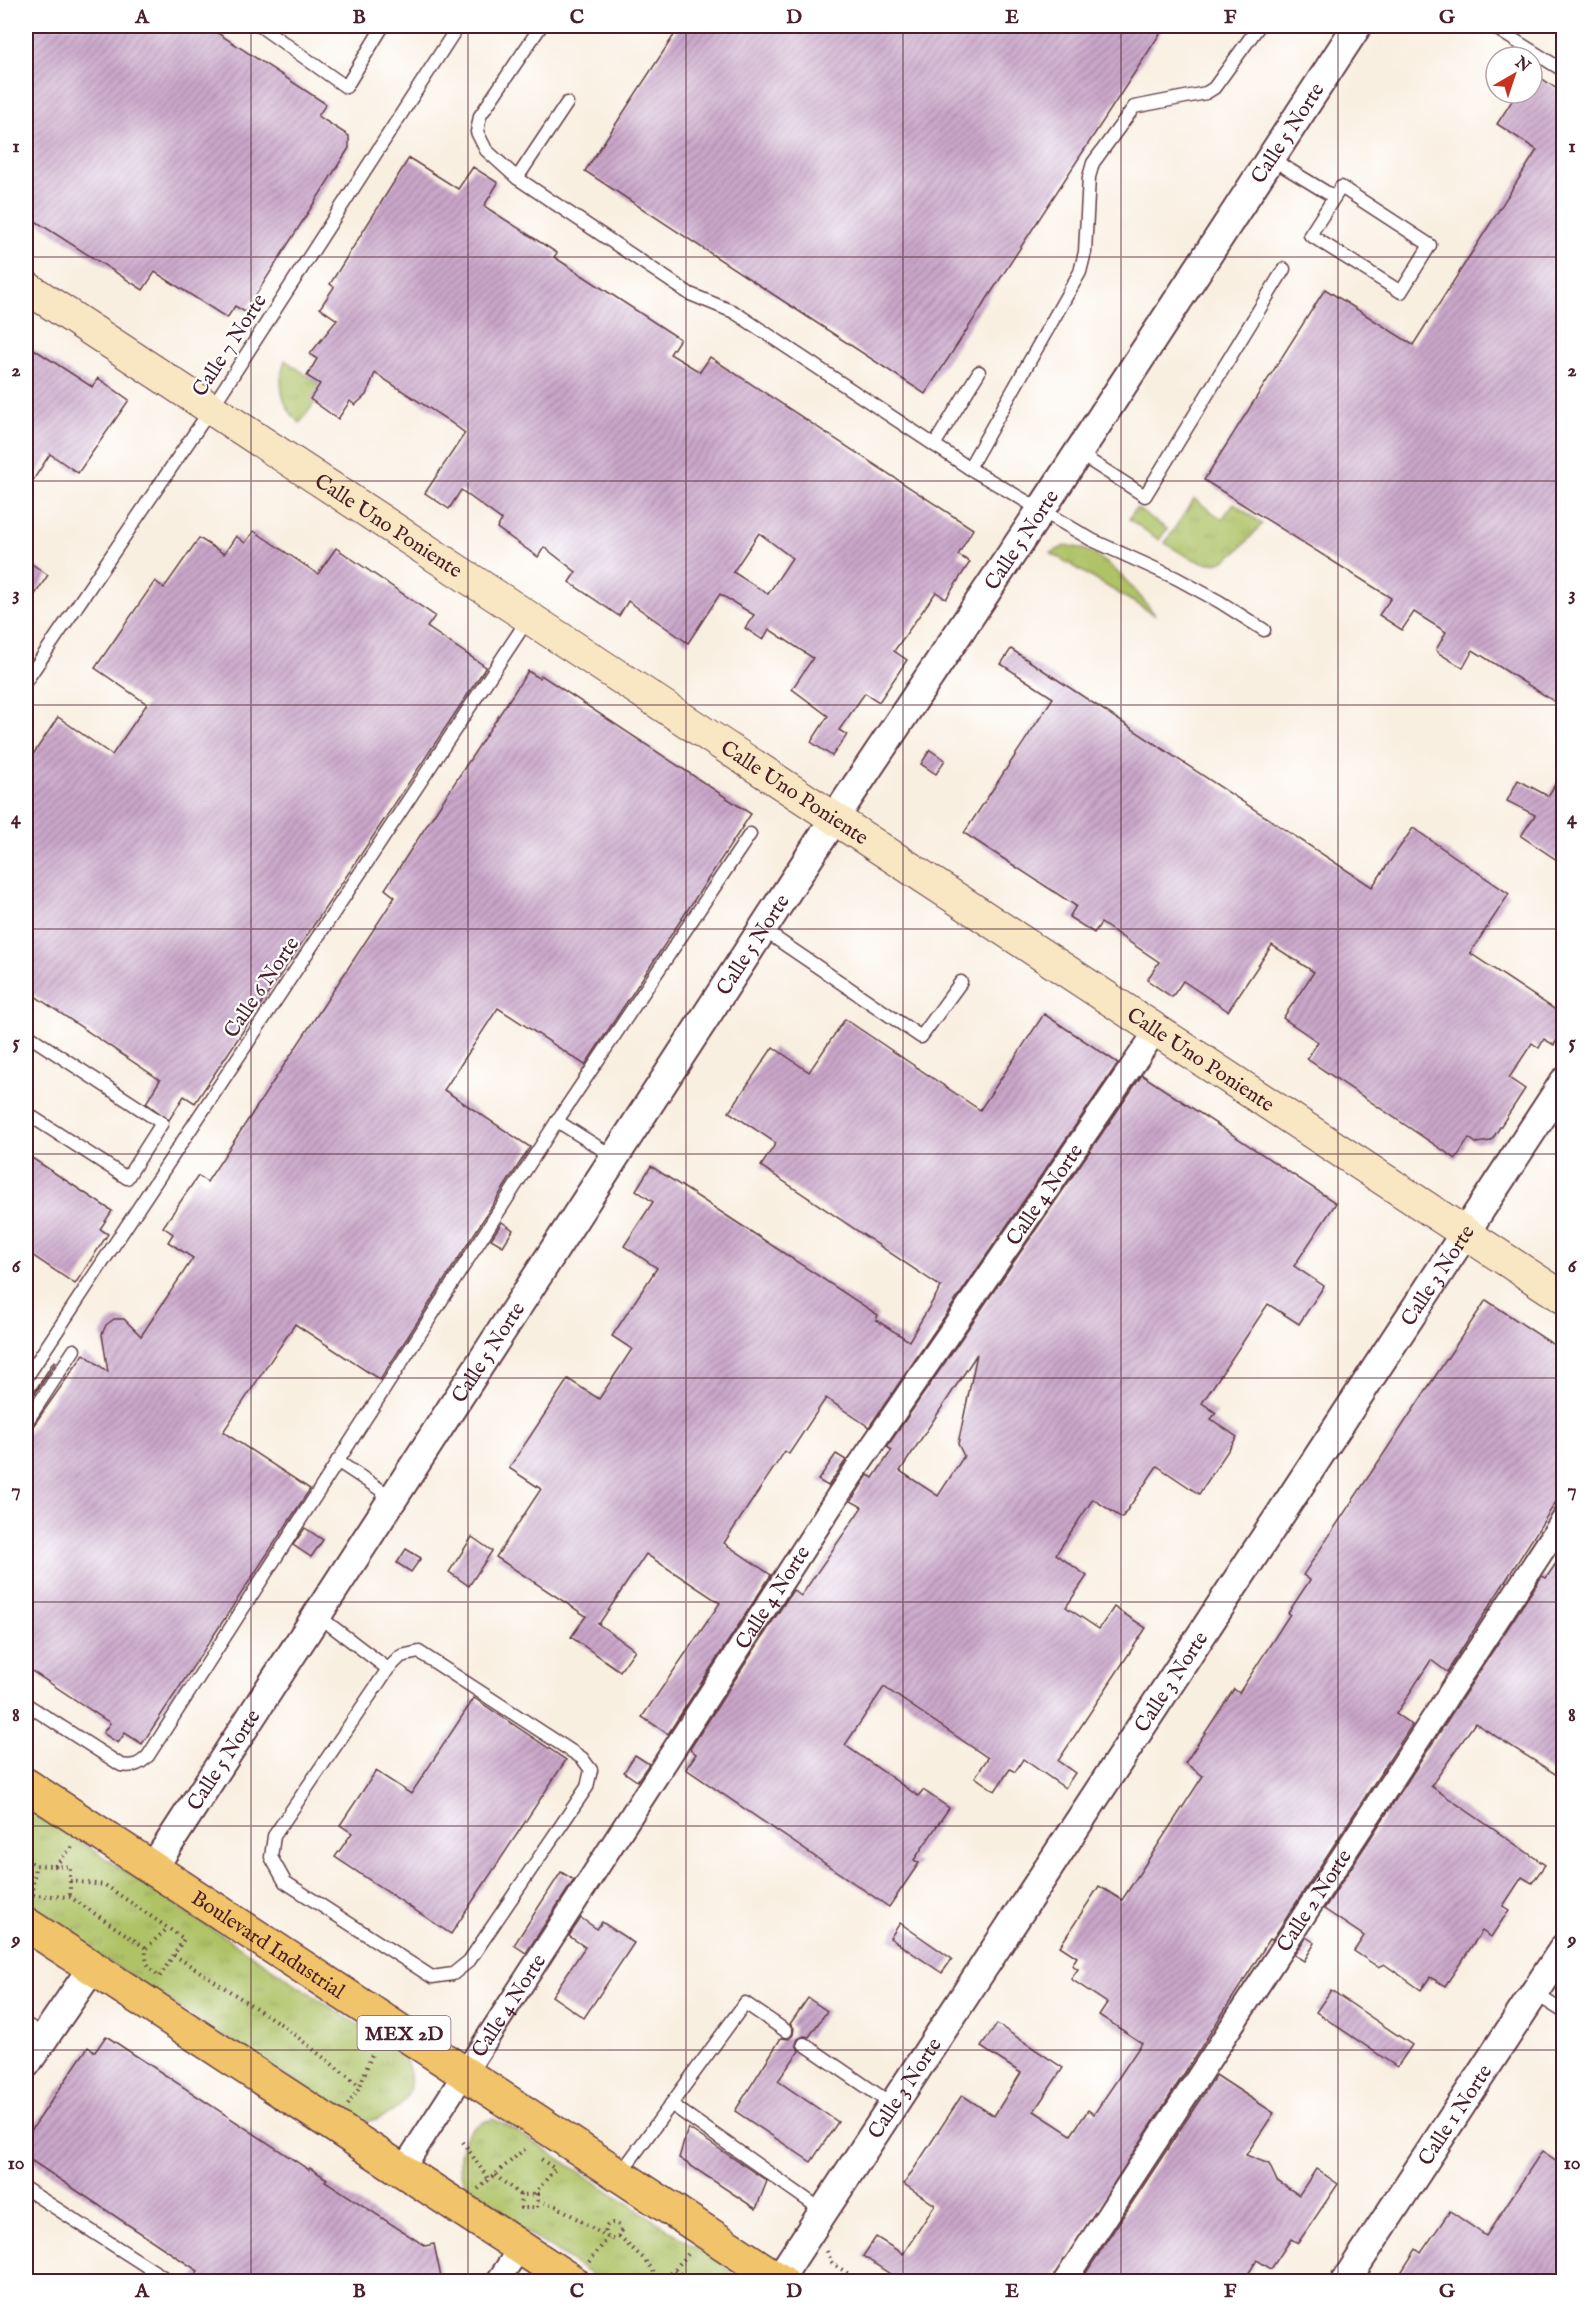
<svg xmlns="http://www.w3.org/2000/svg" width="1589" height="2307" viewBox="0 0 1589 2307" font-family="'IM FELL English',serif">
<defs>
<pattern id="grass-tufts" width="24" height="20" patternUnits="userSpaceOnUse" patternTransform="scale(1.5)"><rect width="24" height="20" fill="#afc266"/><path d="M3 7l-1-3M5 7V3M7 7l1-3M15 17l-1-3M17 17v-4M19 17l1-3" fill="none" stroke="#98a659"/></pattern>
<pattern id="building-hatch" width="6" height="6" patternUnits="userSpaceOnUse" patternTransform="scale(1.5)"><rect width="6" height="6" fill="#caa7ca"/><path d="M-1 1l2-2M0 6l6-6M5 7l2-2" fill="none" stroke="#a687a4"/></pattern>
</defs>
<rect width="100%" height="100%" fill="#fff"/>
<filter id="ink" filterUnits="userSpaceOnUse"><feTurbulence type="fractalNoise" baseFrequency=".0167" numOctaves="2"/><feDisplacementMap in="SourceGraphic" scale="12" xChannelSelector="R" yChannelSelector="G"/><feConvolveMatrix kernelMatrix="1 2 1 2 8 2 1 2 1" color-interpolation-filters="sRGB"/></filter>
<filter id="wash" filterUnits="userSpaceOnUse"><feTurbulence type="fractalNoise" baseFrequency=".008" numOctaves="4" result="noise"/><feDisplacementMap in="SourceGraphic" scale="24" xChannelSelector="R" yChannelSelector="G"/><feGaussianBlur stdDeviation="1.35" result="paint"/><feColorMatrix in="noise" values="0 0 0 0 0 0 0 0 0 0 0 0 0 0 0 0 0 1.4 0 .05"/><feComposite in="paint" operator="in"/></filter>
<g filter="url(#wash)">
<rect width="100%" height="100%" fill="#f9efe1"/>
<!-- grass -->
<g fill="url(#grass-tufts)" stroke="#7c7048" stroke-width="1.5">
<path d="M 285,360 L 325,388 L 300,423 C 281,407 277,383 285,360 Z"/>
<path d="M 1194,499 L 1222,519 L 1234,503 L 1262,524 C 1226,566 1215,577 1165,543 Z"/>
<path d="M 1136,508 L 1167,529 L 1159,540 L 1129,519 Z"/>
<path d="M 1065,546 C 1100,545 1136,590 1155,615 L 1051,553 Z"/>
<path d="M 26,1806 L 402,2054 C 426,2092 396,2121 357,2122 L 26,1909 Z"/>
<path d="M 493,2119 L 507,2125 L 725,2266 L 738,2281 L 601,2281 L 467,2193 C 455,2162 455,2128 493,2119 Z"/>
</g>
<g id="blocks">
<!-- building -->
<g fill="url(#building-hatch)" fill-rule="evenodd">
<path d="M 26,26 L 207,26 L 326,104 L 318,116 L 349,136 L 349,148 L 245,312 L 235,306 L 227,318 L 155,272 L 143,290 L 26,215 Z"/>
<path d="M 680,26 L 1165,26 L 925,394 L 585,171 Z"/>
<path d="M 1532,72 L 1563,93 L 1563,707 L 1473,650 L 1463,668 L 1440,654 L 1436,650 L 1446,632 L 1414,612 L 1402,630 L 1379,615 L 1391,598 L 1204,480 L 1325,289 L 1413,345 L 1537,150 L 1497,124 L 1517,93 L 1532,93 Z"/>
<path d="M 409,158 L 458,189 L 473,167 L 498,183 L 484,206 L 557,253 L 554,257 L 680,339 L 670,354 L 700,372 L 710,357 L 973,529 L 958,555 L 970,562 L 946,599 L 936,592 L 894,651 L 907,660 L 879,702 L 865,693 L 839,730 L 847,735 L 832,756 L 811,742 L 828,716 L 792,689 L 813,658 L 769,629 L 763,640 L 745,628 L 754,615 L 720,594 L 688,643 L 628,601 L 619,616 L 569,582 L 576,572 L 544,547 L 538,557 L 497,528 L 502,520 L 461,490 L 449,509 L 425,493 L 465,433 L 446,419 L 375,373 L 366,395 L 355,405 L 350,401 L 338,419 L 310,399 L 320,384 L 307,376 L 317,359 L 310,354 L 337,320 L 320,308 L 334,287 L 330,284 ZM 759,533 L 792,558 L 768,594 L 733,572 Z"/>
<path d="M 26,344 L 92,387 L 98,378 L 129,400 L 78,473 L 50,454 L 26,491 Z"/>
<path d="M 254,531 L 318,574 L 336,548 L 435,616 L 427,627 L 486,667 L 195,1103 L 184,1096 L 169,1120 L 146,1103 L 160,1080 L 26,990 L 26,765 L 58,717 L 112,755 L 147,704 L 95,668 L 155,581 L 164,588 L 199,538 L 224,554 L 236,536 L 245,543 Z"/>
<path d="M 26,560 L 48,575 L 26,608 Z"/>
<path d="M 1011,649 L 1372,887 L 1413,828 L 1509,894 L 1470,953 L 1563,1015 L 1563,1031 L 1554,1045 L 1544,1039 L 1539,1048 L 1532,1043 L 1509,1078 L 1525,1089 L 1491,1141 L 1476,1143 L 1469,1138 L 1456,1159 L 1307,1059 L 1318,1042 L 1283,1018 L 1314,972 L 1272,945 L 1228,1011 L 1183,981 L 1172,997 L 1147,980 L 1159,962 L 1101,923 L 1094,933 L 1069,917 L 1076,906 L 964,833 L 1053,698 L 1001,664 Z"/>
<path d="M 528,671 L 539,678 L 541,675 L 751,814 L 585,1065 L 498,1008 L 444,1090 L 530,1147 L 380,1380 L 295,1324 L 223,1432 L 310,1489 L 142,1744 L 125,1733 L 118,1743 L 103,1733 L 110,1723 L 26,1667 L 26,1436 L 84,1354 L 108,1372 L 102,1334 L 106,1325 L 114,1319 L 124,1319 L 141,1336 L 193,1258 L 168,1242 L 173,1234 L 163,1227 L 198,1176 L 207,1182 L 395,897 L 385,889 Z"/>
<path d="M 930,750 L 945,760 L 936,774 L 921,764 Z"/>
<path d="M 1563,772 L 1563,864 L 1521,836 L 1535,815 L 1507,801 L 1518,780 L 1548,796 Z"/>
<path d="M 1044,1014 L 1118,1063 L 869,1427 L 826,1398 L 789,1454 L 785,1451 L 724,1543 L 771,1575 L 668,1734 L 642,1717 L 720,1603 L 646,1554 L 599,1624 L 597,1623 L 635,1650 L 620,1671 L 571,1637 L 586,1616 L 496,1557 L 541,1489 L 509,1468 L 568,1379 L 599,1399 L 632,1349 L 612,1336 L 657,1268 L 624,1246 L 653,1202 L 636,1190 L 651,1166 L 878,1315 L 876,1320 L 909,1341 L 941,1287 L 761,1166 L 776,1143 L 729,1112 L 773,1047 L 809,1072 L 845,1019 L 980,1110 Z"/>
<path d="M 1142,1075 L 1336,1203 L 1294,1266 L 1324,1286 L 1299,1324 L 1268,1304 L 1202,1403 L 1216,1413 L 1211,1419 L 1237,1437 L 1199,1494 L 1157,1466 L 1122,1518 L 1093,1499 L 1056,1554 L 1087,1576 L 1066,1607 L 1099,1629 L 1114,1607 L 1146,1628 L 1058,1761 L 1075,1773 L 1065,1788 L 1023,1759 L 1015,1772 L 1010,1769 L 995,1791 L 975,1777 L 988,1758 L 884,1687 L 845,1745 L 918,1796 L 923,1790 L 949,1808 L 914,1860 L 919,1863 L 889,1907 L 686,1769 L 696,1754 L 690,1749 L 793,1590 L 801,1596 L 862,1507 L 851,1501 L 868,1475 L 873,1478 L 892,1450 L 887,1447 L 891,1441 ZM 977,1354 L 958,1444 L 964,1456 L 938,1496 L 900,1471 Z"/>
<path d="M 26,1154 L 112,1211 L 100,1229 L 108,1234 L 75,1284 L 26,1251 Z"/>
<path d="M 502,1222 L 513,1230 L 503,1246 L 491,1239 Z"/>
<path d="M 1486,1300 L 1563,1351 L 1563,1491 L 1447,1672 L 1431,1660 L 1396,1714 L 1412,1725 L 1272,1940 L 1270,1939 L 1051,2282 L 885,2282 L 890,2274 L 863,2256 L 876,2237 L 903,2254 L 935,2205 L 904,2184 L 962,2095 L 994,2116 L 1021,2073 L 981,2047 L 997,2024 L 1063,2068 L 1034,2111 L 1071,2135 L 1088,2110 L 1094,2114 L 1142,2043 L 1099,2015 L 1107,2003 L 1071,1979 L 1078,1969 L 1072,1965 L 1077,1957 L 1060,1946 L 1099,1886 L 1122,1900 L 1203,1776 L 1185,1763 L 1234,1689 L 1239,1693 L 1290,1614 L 1288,1613 L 1310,1580 L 1303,1575 Z"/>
<path d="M 54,1361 L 56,1362 L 34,1395 L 33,1394 Z"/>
<path d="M 836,1454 L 846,1460 L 828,1486 L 818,1480 Z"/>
<path d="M 305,1528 L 323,1540 L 311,1557 L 293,1545 Z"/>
<path d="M 472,1537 L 492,1551 L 469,1586 L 449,1572 Z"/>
<path d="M 406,1549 L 421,1558 L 411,1572 L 397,1563 Z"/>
<path d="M 1563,1553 L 1563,1779 L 1475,1723 L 1431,1786 L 1545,1865 L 1532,1883 L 1522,1877 L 1503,1906 L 1509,1910 L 1491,1937 L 1482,1931 L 1445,1986 L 1430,1977 L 1421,1990 L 1384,1964 L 1378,1967 L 1354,1951 L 1364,1936 L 1324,1909 L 1542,1576 L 1546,1578 Z"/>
<path d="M 474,1698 L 566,1760 L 451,1934 L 335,1857 L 352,1833 L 340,1825 L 376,1771 L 411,1794 Z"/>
<path d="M 635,1755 L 649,1764 L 637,1781 L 624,1772 Z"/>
<path d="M 561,1872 L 574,1880 L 526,1953 L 514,1945 Z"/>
<path d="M 581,1918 L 597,1929 L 602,1922 L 634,1943 L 584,2018 L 552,1996 L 585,1947 L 569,1936 Z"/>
<path d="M 900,1923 L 952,1959 L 942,1973 L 890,1938 Z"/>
<path d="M 1306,1937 L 1315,1943 L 1304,1961 L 1294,1955 Z"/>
<path d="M 1331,1990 L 1412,2045 L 1397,2067 L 1316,2012 Z"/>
<path d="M 808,1998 L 827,2011 L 809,2037 L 804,2036 L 798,2039 L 796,2044 L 799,2051 L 778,2081 L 838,2122 L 811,2162 L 735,2111 L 781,2038 L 789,2039 L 793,2035 L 794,2028 L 790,2024 Z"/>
<path d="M 106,2036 L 309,2170 L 310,2168 L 327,2179 L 325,2181 L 425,2246 L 434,2244 L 442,2282 L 192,2282 L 198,2271 L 26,2157 L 26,2138 L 88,2047 L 95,2052 Z"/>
<path d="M 1216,2075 L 1274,2113 L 1246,2155 L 1269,2164 L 1277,2181 L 1299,2195 L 1316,2169 L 1338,2184 L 1298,2243 L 1291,2239 L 1271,2269 L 1257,2260 L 1243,2282 L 1080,2282 Z"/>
<path d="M 688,2128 L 767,2181 L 756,2209 L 679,2158 Z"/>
<path d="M 1542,2151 L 1563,2165 L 1563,2282 L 1395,2282 L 1416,2249 L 1421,2253 L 1450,2211 L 1486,2236 Z"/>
</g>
</g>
</g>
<g filter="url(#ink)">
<use href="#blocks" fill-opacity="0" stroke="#643e46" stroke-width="1.5"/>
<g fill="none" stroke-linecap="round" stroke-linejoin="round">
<defs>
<g id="service">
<path d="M 260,26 L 346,87 L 383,26"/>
<path d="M 541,26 L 480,116 L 477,132 L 486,150 L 517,178 L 690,294 L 734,312 L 969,468 L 1041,510 L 1092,540 L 1176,578 L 1220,602 L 1264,630"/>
<path d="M 1492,26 L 1564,71"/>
<path d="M 1270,158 L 1334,197"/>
<path d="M 517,178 L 567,103"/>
<path d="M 1341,187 L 1430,245 L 1401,292 L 1310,235 Z"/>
<path d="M 934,445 L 979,372"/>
<path d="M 1078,453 L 1145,496 L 1284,269"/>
<path d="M 969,468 L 1080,272 L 1085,252 L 1089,177 L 1093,163 L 1134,107 L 1206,93 L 1214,88 L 1259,26"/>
<path d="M 26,681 L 211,409 L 458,26"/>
<path d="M 762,929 L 921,1037 L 961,982"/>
<path d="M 26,1034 L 162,1123 L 127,1178 L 26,1113"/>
<path d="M 614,1157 L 557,1121 L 750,834"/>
<path d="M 26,1378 L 528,619"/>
<path d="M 26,1423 L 74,1350"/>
<path d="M 337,1461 L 393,1498"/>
<path d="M 317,1615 L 388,1669 L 274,1836 L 271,1857 L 285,1882 L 432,1977 L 453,1974 L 469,1961 L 587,1787 L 591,1770 L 582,1758 L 419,1652 L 401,1656 L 388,1669"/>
<path d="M 26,1704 L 121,1765 C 133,1767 139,1765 148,1756 L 557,1121"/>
<path d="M 1534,1993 L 1564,2012"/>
<path d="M 26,2024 L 45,2036"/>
<path d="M 804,2044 L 893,2105"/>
<path d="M 671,2104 L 823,2211"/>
<path d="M 620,2174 L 745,2003 L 786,2031"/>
<path d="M 26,2189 L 171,2282"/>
</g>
<g id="minor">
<path id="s1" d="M 402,2170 L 839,1494 L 1156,1031"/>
<path d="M 497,2282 L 520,2248"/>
<path id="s2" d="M 1064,2282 L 1564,1518"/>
</g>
<g id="tertiary">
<path id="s3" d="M 153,1868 L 834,819 L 1041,510 L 1357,26"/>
<path d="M 26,2064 L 92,1968"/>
<path id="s4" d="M 777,2282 L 1564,1082"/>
<path id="s5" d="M 1345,2282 L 1564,1948"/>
</g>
<g id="secondary">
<path id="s6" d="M 26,287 L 1564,1298"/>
</g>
<g id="trunk">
<path id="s7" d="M 26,1785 L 782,2282"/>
<path d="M 26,1924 L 573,2282"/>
</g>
</defs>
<!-- service casing -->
<use href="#service" stroke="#643e46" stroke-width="15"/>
<!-- minor casing -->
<use href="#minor" stroke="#643e46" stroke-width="26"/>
<!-- tertiary casing -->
<use href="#tertiary" stroke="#643e46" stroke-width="32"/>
<!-- secondary casing -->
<use href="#secondary" stroke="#643e46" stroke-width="34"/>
<!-- trunk casing -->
<use href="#trunk" stroke="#643e46" stroke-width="36"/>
<!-- path -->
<g stroke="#643e46" stroke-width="4" stroke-dasharray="1.5 4.5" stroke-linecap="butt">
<path d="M 26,1859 L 35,1865 L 70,1867 L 70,1897"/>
<path d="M 55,1866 L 72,1847"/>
<path d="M 70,1881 L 105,1885 L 184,1939 L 158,1979"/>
<path d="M 33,1895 L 70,1897 L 146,1948"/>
<path d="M 33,1895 L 35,1865"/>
<path d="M 174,1955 L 282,2025 L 360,2086"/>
<path d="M 157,1974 C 147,1967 145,1960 146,1948 L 168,1928"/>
<path d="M 348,2105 L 360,2086 L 372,2054"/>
<path d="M 463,2142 L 489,2180"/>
<path d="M 495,2175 L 520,2195"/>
<path d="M 478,2189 L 527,2147"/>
<path d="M 534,2194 L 555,2169 L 541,2159"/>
<path d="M 538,2194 L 537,2208 L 521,2208 L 520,2195 Z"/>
<path d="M 538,2201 L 555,2205 L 605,2236"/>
<circle cx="613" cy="2231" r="8"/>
<path d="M 619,2237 L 643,2258 L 662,2282"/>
<path d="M 827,2251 L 832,2263 L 861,2282"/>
<path d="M 589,2262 L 608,2238"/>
<path d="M 675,2270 L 695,2282"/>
<path d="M 663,2282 L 689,2253"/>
<path d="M 846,2282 L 853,2282"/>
</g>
<!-- service -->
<use href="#service" stroke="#fff" stroke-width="12"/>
<!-- minor -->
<use href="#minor" stroke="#fff" stroke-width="22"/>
<!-- tertiary -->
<use href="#tertiary" stroke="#fff" stroke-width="28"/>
<!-- secondary -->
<use href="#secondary" stroke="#f9e7c3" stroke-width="32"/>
<!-- trunk -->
<use href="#trunk" stroke="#f1c36a" stroke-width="33"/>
</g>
</g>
<!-- grid -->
<path fill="none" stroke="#4a1f2b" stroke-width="1.5" stroke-opacity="0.55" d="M 251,26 L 251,2282M 468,26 L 468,2282M 686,26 L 686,2282M 903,26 L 903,2282M 1121,26 L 1121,2282M 1338,26 L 1338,2282M 26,257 L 1564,257M 26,481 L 1564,481M 26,705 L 1564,705M 26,929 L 1564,929M 26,1154 L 1564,1154M 26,1378 L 1564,1378M 26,1602 L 1564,1602M 26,1826 L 1564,1826M 26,2050 L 1564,2050"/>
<g text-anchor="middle" stroke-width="4.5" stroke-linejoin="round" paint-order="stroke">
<!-- shield labels -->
<rect fill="#fff" stroke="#80626b" stroke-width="1.5" x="357.5" y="2016" width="93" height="34" rx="4.5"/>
<g font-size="20" font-weight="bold" fill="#4a1f2b">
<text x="404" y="2040">MEX 2D</text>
</g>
<!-- street labels -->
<g font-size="21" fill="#4a1f2b" stroke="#fff">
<text dy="7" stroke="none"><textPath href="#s3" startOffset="2073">Calle 5 Norte</textPath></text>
<text transform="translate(229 345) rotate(-57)" y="7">Calle 7 Norte</text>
<text dy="7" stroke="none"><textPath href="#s6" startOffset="434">Calle Uno Poniente</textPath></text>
<text dy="7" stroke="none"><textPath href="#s3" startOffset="1587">Calle 5 Norte</textPath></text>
<text dy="7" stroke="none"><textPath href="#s6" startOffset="920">Calle Uno Poniente</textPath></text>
<text dy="7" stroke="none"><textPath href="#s3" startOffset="1101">Calle 5 Norte</textPath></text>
<text transform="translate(261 987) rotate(-56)" y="7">Calle 6 Norte</text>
<text dy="7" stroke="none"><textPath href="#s6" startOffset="1406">Calle Uno Poniente</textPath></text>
<text dy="7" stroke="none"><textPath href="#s1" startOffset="1168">Calle 4 Norte</textPath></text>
<text dy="7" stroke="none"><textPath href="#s4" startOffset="1204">Calle 3 Norte</textPath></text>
<text dy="7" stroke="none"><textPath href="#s3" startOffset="615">Calle 5 Norte</textPath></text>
<text dy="7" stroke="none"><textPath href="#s1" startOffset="682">Calle 4 Norte</textPath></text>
<text dy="7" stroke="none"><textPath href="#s4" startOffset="718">Calle 3 Norte</textPath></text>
<text dy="7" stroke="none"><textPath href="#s3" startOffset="129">Calle 5 Norte</textPath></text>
<text dy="7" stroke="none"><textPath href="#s2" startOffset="456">Calle 2 Norte</textPath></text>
<text dy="7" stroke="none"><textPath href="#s7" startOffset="290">Boulevard Industrial</textPath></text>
<text dy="7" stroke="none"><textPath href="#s1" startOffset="196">Calle 4 Norte</textPath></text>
<text dy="7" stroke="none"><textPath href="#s4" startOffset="232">Calle 3 Norte</textPath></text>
<text dy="7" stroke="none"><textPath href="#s5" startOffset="200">Calle 1 Norte</textPath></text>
</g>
</g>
<!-- margin -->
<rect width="1589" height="2307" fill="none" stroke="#fff" stroke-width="66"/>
<!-- north arrow -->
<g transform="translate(1514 75) rotate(39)"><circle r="28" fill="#ffffff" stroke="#b7a5aa" stroke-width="1.5"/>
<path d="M0-4.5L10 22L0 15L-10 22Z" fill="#c8321e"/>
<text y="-9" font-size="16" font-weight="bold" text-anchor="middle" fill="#4a1f2b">N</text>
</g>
<rect x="33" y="33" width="1523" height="2241" fill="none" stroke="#4a1f2b" stroke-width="2"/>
<g font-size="20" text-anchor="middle" font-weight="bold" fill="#4a1f2b">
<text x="142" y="23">A</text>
<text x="359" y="23">B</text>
<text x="577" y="23">C</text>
<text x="794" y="23">D</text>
<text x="1012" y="23">E</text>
<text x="1230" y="23">F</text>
<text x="1447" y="23">G</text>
<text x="16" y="152">1</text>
<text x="1572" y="152">1</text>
<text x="16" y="376">2</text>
<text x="1572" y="376">2</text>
<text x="16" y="600">3</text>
<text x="1572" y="600">3</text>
<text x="16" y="824">4</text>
<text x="1572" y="824">4</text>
<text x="16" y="1048">5</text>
<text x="1572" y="1048">5</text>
<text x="16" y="1272">6</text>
<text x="1572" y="1272">6</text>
<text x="16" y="1496">7</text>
<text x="1572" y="1496">7</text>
<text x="16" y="1721">8</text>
<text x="1572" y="1721">8</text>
<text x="16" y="1945">9</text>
<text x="1572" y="1945">9</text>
<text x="16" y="2169">10</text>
<text x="1572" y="2169">10</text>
<text x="142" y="2297">A</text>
<text x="359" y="2297">B</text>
<text x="577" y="2297">C</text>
<text x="794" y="2297">D</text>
<text x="1012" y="2297">E</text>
<text x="1230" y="2297">F</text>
<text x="1447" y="2297">G</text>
</g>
</svg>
